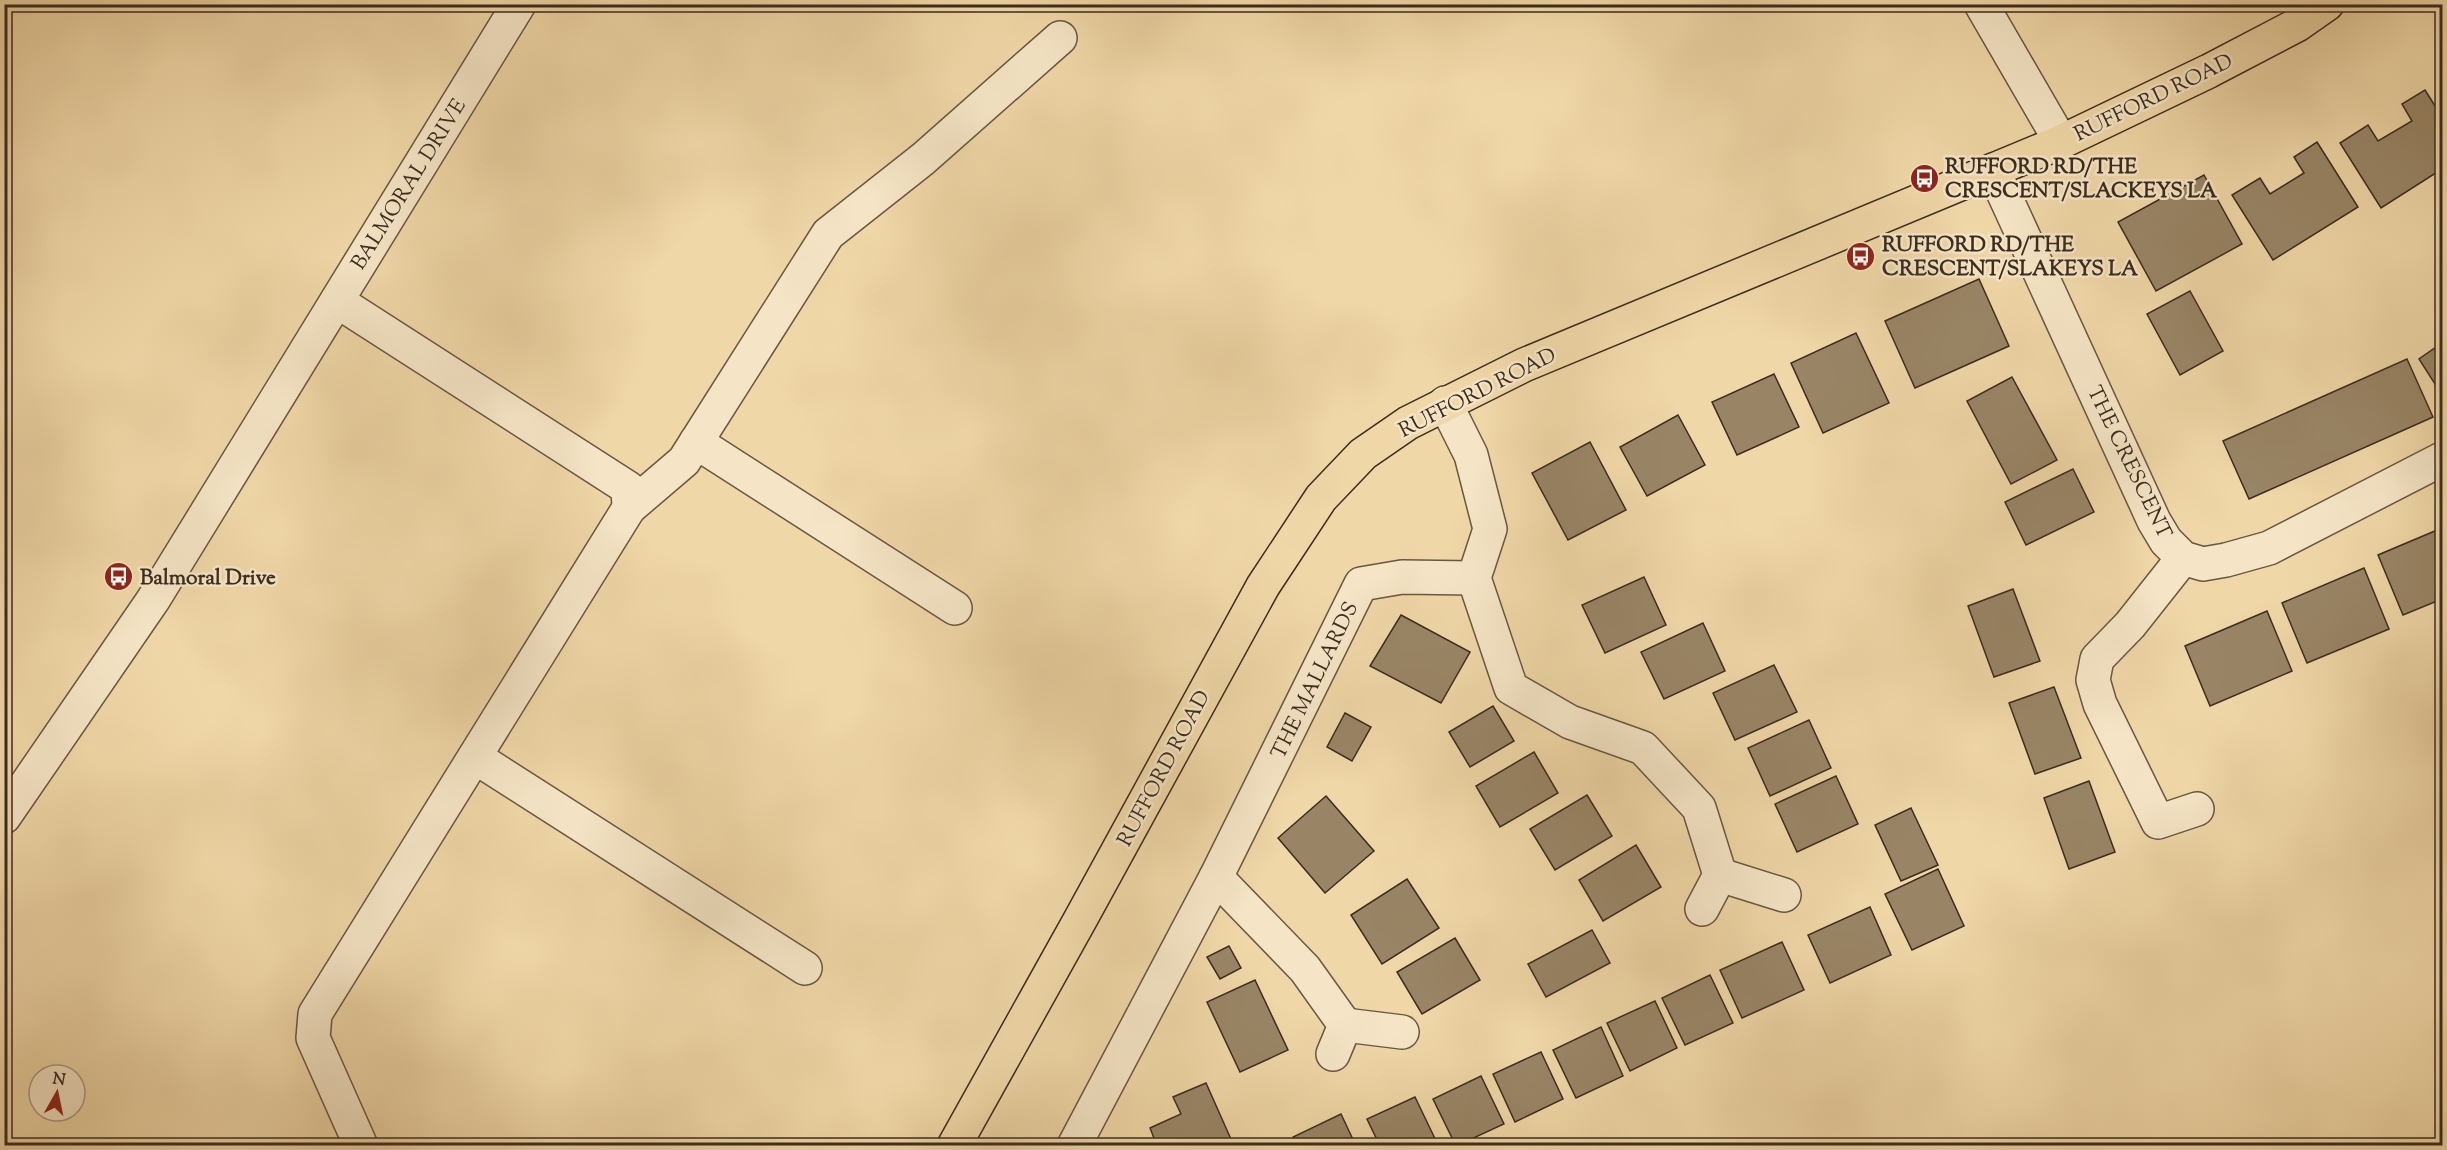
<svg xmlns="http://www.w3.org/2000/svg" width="2447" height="1150" viewBox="0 0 2447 1150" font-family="'Sorts Mill Goudy',serif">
<rect width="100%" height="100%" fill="#f0d7a7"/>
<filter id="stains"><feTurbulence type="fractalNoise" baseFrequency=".00333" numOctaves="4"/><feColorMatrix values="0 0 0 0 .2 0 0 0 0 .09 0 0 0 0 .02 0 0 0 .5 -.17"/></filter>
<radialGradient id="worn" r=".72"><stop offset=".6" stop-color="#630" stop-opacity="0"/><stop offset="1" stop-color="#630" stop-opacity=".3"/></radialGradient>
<!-- building -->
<g fill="#998566" stroke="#3a2c1f" stroke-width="1.5">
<path d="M 2425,90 L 2442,117 L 2442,169 L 2381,208 L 2340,143 L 2368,125 L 2378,141 L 2412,121 L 2402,104 Z"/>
<path d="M 2317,142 L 2358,207 L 2273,260 L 2232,195 L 2260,178 L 2270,194 L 2304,173 L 2294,157 Z"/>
<path d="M 2204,175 L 2242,244 L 2156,291 L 2118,222 Z"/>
<path d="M 1979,279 L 2009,346 L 1915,388 L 1885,321 Z"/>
<path d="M 2190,291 L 2223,351 L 2180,375 L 2147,314 Z"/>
<path d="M 1856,333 L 1889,403 L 1823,433 L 1791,363 Z"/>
<path d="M 2442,343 L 2442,395 L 2419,359 Z"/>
<path d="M 2407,359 L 2433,417 L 2249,499 L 2223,441 Z"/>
<path d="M 1774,374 L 1799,427 L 1737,455 L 1712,402 Z"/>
<path d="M 2012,377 L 2057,460 L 2011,484 L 1967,401 Z"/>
<path d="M 1678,415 L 1705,465 L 1647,496 L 1620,447 Z"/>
<path d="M 1590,442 L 1626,510 L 1568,540 L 1532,473 Z"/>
<path d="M 2073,469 L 2094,512 L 2026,545 L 2005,502 Z"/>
<path d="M 2442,528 L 2442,599 L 2403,615 L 2378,555 Z"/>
<path d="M 2364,568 L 2389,629 L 2307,663 L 2282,603 Z"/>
<path d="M 1644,577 L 1666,625 L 1605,653 L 1582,605 Z"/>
<path d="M 2013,589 L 2040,661 L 1994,677 L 1968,606 Z"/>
<path d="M 2267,611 L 2292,671 L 2210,706 L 2185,646 Z"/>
<path d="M 1401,615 L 1470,652 L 1441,703 L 1370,666 Z"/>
<path d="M 1703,623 L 1725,671 L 1664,699 L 1641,652 Z"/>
<path d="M 1774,665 L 1797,712 L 1735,740 L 1713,693 Z"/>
<path d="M 2054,687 L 2081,758 L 2035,774 L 2009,703 Z"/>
<path d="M 1493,706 L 1514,741 L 1470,767 L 1449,732 Z"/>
<path d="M 1345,713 L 1371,727 L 1352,761 L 1327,747 Z"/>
<path d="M 1809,720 L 1831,768 L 1770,796 L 1748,748 Z"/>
<path d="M 1534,752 L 1558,793 L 1500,827 L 1476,786 Z"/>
<path d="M 1836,776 L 1858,824 L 1797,852 L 1775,804 Z"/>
<path d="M 2089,781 L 2115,852 L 2069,869 L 2044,798 Z"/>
<path d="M 1587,795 L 1612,836 L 1555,870 L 1530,829 Z"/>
<path d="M 1326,796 L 1374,851 L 1325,893 L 1278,838 Z"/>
<path d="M 1911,808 L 1938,865 L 1901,881 L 1875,825 Z"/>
<path d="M 1636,845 L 1661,887 L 1603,921 L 1579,880 Z"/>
<path d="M 1938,869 L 1964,926 L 1912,950 L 1885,894 Z"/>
<path d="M 1407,879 L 1439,928 L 1382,964 L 1351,915 Z"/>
<path d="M 1870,907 L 1891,955 L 1830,983 L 1808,935 Z"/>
<path d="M 1592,930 L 1610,963 L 1546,997 L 1528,964 Z"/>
<path d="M 1455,938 L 1480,980 L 1422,1014 L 1397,972 Z"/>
<path d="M 1782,942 L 1804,990 L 1742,1018 L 1720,970 Z"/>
<path d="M 1229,946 L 1241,968 L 1220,979 L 1207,957 Z"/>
<path d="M 1710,975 L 1733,1023 L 1685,1045 L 1662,998 Z"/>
<path d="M 1255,980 L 1288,1050 L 1240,1072 L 1207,1002 Z"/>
<path d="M 1655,1001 L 1677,1048 L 1630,1071 L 1607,1023 Z"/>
<path d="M 1601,1027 L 1623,1076 L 1576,1098 L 1553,1050 Z"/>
<path d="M 1541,1052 L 1563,1099 L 1515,1122 L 1493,1074 Z"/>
<path d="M 1481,1076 L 1504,1124 L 1456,1146 L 1433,1099 Z"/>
<path d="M 1206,1083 L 1234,1146 L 1157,1146 L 1150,1128 L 1181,1114 L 1173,1097 Z"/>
<path d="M 1415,1097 L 1438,1145 L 1380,1146 L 1367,1119 Z"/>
<path d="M 1341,1114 L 1356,1146 L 1297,1146 L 1293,1137 Z"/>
</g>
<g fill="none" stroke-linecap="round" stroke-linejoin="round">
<defs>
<g id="minor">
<path d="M 1981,4 L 2061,142"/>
<path d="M 1993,170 L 2154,521 L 2166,541 L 2183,558 L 2203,564 L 2226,560 L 2269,548 L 2442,459"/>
<path d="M 337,301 L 628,488 L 629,508 L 315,1014 L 313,1038 L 361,1146"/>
<path d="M 1445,403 L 1471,455 L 1490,529 L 1474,578 L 1511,688 L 1570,722 L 1643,748 L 1699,808 L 1720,875 L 1702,909"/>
<path d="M 696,442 L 955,608"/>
<path d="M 629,508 L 684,461 L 828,234 L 923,159 L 1060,38"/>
<path d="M 2183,558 L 2130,625 L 2097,659 L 2093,680 L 2100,704 L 2158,822 L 2197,809"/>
<path d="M 475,757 L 805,968"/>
<path d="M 4,817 L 153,600 L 519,4"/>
<path d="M 1720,875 L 1784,895"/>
<path d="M 1216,877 L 1305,969 L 1345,1025 L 1333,1054"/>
<path d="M 1345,1025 L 1402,1032"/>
<path d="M 1074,1146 L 1216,877 L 1361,584 L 1402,577 L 1474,578"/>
</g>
<path id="major" d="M 954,1146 L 1080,920 L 1263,586 L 1321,498 L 1363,454 L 1408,423 L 1524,365 L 2061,142 L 2209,71 L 2297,25 L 2327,4"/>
</defs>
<!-- minor casing -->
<use href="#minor" stroke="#685741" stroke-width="36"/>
<!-- major casing -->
<use href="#major" stroke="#3a2c1f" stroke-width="36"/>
<!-- minor -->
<use href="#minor" stroke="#f5e5c6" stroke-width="33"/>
<!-- major -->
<use href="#major" stroke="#f0d7a7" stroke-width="33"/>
</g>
<!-- icons -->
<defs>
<symbol id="bus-disc" viewBox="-11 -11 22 22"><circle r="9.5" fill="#8f2418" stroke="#f5e5c6"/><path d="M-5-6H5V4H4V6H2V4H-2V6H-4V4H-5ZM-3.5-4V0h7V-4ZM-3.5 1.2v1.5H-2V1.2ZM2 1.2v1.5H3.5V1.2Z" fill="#fff"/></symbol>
</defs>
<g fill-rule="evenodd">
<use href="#bus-disc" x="1908" y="162" width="33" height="33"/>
<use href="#bus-disc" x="1844" y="240" width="33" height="33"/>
<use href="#bus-disc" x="102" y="560" width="33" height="33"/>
</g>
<g text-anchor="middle" stroke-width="5" stroke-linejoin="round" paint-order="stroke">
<!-- street labels -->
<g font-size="21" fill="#3a2c1f" stroke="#f5e5c6">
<text transform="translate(2153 97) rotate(-26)" y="7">RUFFORD ROAD</text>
<text transform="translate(408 184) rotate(-58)" y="7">BALMORAL DRIVE</text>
<text transform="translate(1477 392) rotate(-27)" y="7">RUFFORD ROAD</text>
<text transform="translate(2130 462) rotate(64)" y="7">THE CRESCENT</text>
<text transform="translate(1314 680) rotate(-64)" y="7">THE MALLARDS</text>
<text transform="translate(1163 768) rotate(-62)" y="7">RUFFORD ROAD</text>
</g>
<!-- poi labels -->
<g font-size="21" font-weight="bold" fill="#3a2c1f" stroke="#f5e5c6" text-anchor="start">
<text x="1945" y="173">RUFFORD RD/THE<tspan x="1945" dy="24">CRESCENT/SLACKEYS LA</tspan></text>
<text x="1882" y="251">RUFFORD RD/THE<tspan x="1882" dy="24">CRESCENT/SLAKEYS LA</tspan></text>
<text x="140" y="584">Balmoral Drive</text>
</g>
</g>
<!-- margin -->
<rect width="2447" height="1150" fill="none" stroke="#f0d7a7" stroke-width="24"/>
<rect x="6" y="6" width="2435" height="1138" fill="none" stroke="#3a2c1f" stroke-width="3"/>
<rect x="12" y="12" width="2423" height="1126" fill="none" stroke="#3a2c1f" stroke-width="1.5"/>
<!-- north arrow -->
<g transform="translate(57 1093) rotate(9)"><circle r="28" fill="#f5e5c6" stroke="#aa9b83" stroke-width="1.5"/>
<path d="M0-4.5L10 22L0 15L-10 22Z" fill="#8f2418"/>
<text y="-9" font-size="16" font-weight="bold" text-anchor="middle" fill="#3a2c1f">N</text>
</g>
<rect width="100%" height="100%" filter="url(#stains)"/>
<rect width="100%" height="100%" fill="url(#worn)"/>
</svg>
